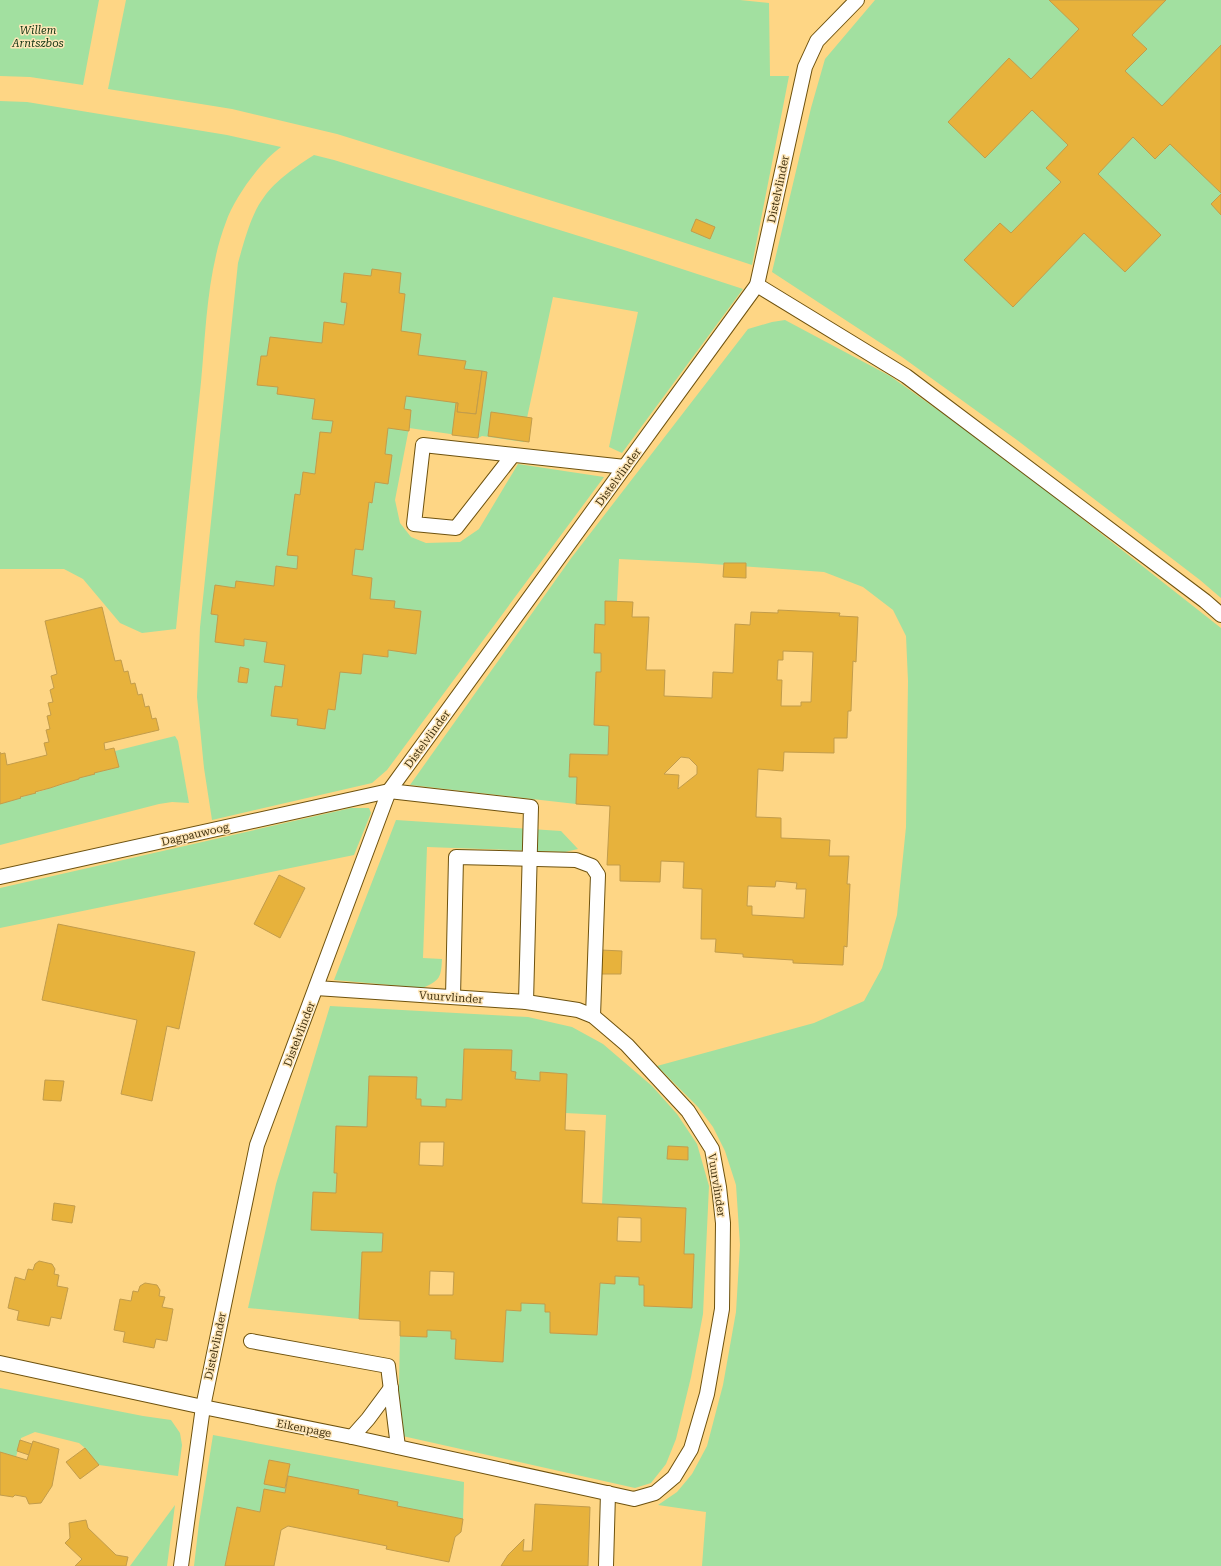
<svg xmlns="http://www.w3.org/2000/svg" width="1221" height="1566" viewBox="0 0 1221 1566" font-family="'Roboto Serif',serif">
<rect width="100%" height="100%" fill="#fed685"/>
<!-- green -->
<g fill="#a2e0a0">
<path d="M 0,0 L 99,0 L 83,85 L 30,77 L 0,76 Z"/>
<path d="M 126,0 L 740,0 L 769,3 L 770,76 L 789,76 L 752,265 L 646,230 L 337,134 L 232,109 L 108,89 Z"/>
<path d="M 875,0 L 1221,0 L 1221,598 L 1200,580 L 1017,440 L 902,357 L 772,272 L 811,108 L 825,59 Z"/>
<path d="M 0,101 L 27,102 L 227,135 L 281,147 C 261,161 234,198 226,222 C 207,272 206,329 201,382 C 192,465 184,547 176,629 L 142,633 L 120,623 L 83,579 L 64,569 L 0,569 Z"/>
<path d="M 314,155 L 334,160 L 624,250 L 743,289 L 622,453 L 609,447 L 638,312 L 553,297 L 527,418 L 524,442 L 482,436 L 478,438 L 409,428 L 395,500 L 400,523 L 411,537 L 426,543 L 460,542 L 479,529 L 518,464 L 604,477 L 387,770 L 372,783 L 212,820 L 204,768 L 197,697 L 200,627 L 238,263 C 244,242 251,214 264,197 C 275,181 298,165 314,155 Z"/>
<path d="M 785,320 L 890,376 L 1000,454 L 1221,628 L 1221,1566 L 702,1566 L 706,1512 L 658,1505 L 677,1492 L 692,1474 L 707,1446 L 723,1385 L 736,1312 L 740,1245 L 736,1185 L 725,1151 L 713,1127 L 698,1107 L 657,1066 L 814,1023 L 864,1001 L 882,968 L 897,915 L 906,827 L 908,681 L 906,636 L 893,610 L 863,587 L 824,572 L 698,563 L 619,559 L 617,601 L 605,601 L 605,625 L 595,624 L 594,652 L 601,653 L 601,672 L 596,673 L 594,725 L 609,726 L 608,755 L 570,754 L 569,776 L 577,777 L 576,804 L 410,785 L 572,557 L 748,329 L 772,322 Z"/>
<path d="M 175,736 L 178,741 L 189,803 L 172,802 L 159,804 L 0,845 L 0,804 L 79,779 L 79,778 L 94,774 L 94,773 L 119,767 L 115,751 Z"/>
<path d="M 351,808 L 369,808 L 371,813 L 354,855 L 0,928 L 0,888 Z"/>
<path d="M 396,820 L 561,831 L 578,849 L 565,852 L 427,847 L 423,958 L 442,959 C 441,978 440,980 423,988 L 334,980 Z"/>
<path d="M 330,1006 L 528,1017 L 572,1027 L 603,1044 L 652,1086 L 677,1114 L 697,1144 L 709,1186 L 703,1314 L 691,1377 L 676,1439 L 666,1464 L 651,1483 L 635,1488 L 398,1435 L 400,1336 L 427,1337 L 427,1330 L 451,1331 L 451,1339 L 456,1339 L 455,1359 L 503,1362 L 506,1310 L 521,1311 L 521,1303 L 545,1304 L 545,1312 L 550,1312 L 550,1333 L 598,1335 L 600,1283 L 615,1284 L 615,1276 L 639,1277 L 639,1284 L 644,1285 L 644,1306 L 692,1308 L 694,1255 L 684,1254 L 686,1208 L 602,1205 L 606,1115 L 565,1113 L 567,1074 L 540,1072 L 540,1081 L 515,1079 L 516,1072 L 511,1071 L 511,1050 L 464,1049 L 462,1100 L 446,1100 L 446,1107 L 421,1106 L 421,1099 L 416,1099 L 417,1077 L 369,1076 L 367,1127 L 336,1126 L 334,1172 L 337,1173 L 336,1193 L 313,1192 L 311,1230 L 383,1233 L 382,1252 L 362,1252 L 359,1319 L 248,1308 L 276,1184 Z"/>
<path d="M 0,1388 L 143,1416 L 171,1420 L 180,1433 L 182,1445 L 178,1476 L 99,1465 L 85,1448 L 79,1443 L 35,1432 L 21,1438 L 16,1457 L 0,1452 Z"/>
<path d="M 213,1435 L 464,1482 L 463,1519 L 397,1506 L 398,1502 L 358,1494 L 359,1490 L 288,1476 L 290,1464 L 269,1460 L 264,1484 L 286,1488 L 285,1493 L 264,1489 L 260,1512 L 237,1507 L 225,1566 L 194,1566 L 199,1523 Z"/>
<path d="M 175,1505 L 167,1566 L 130,1566 Z"/>
</g>
<!-- building -->
<g fill="#e7b23c" stroke="#c29c4b" fill-rule="evenodd">
<path d="M 1049,0 L 1166,0 L 1132,35 L 1147,49 L 1125,71 L 1162,106 L 1221,45 L 1221,193 L 1170,144 L 1155,159 L 1133,137 L 1098,174 L 1161,235 L 1125,272 L 1084,233 L 1013,307 L 964,260 L 1000,223 L 1011,233 L 1061,182 L 1046,168 L 1068,145 L 1032,110 L 985,158 L 948,122 L 1009,58 L 1031,79 L 1079,29 Z"/>
<path d="M 1221,194 L 1221,215 L 1211,204 Z"/>
<path d="M 696,219 L 715,227 L 710,239 L 691,231 Z"/>
<path d="M 372,269 L 401,273 L 399,293 L 405,294 L 401,331 L 421,334 L 418,355 L 466,361 L 464,369 L 482,371 L 476,414 L 457,412 L 458,403 L 406,396 L 404,409 L 411,410 L 409,431 L 388,428 L 385,454 L 392,455 L 388,484 L 375,482 L 372,503 L 369,502 L 363,550 L 355,549 L 352,575 L 372,578 L 370,599 L 395,601 L 394,608 L 421,611 L 416,654 L 388,650 L 388,657 L 363,654 L 361,674 L 340,672 L 335,710 L 328,709 L 325,729 L 297,725 L 298,719 L 271,716 L 275,686 L 282,687 L 285,665 L 264,662 L 267,642 L 244,639 L 244,646 L 215,642 L 218,615 L 211,614 L 215,585 L 235,588 L 236,581 L 274,586 L 276,566 L 297,569 L 298,556 L 287,555 L 295,494 L 300,495 L 303,472 L 315,474 L 320,432 L 331,433 L 333,421 L 312,419 L 315,399 L 277,394 L 278,387 L 257,385 L 261,356 L 267,356 L 270,337 L 322,343 L 324,322 L 344,325 L 347,303 L 341,302 L 344,273 L 371,276 Z"/>
<path d="M 482,371 L 487,372 L 478,438 L 452,435 L 456,403 L 458,403 L 457,412 L 476,414 Z"/>
<path d="M 491,412 L 532,418 L 529,442 L 488,436 Z"/>
<path d="M 724,563 L 746,563 L 746,578 L 723,577 Z"/>
<path d="M 605,601 L 633,602 L 632,617 L 649,617 L 646,670 L 665,670 L 664,696 L 712,698 L 713,672 L 733,673 L 735,624 L 750,625 L 751,612 L 778,613 L 778,610 L 840,613 L 839,616 L 858,617 L 856,662 L 853,661 L 851,711 L 848,711 L 847,738 L 834,738 L 834,753 L 784,752 L 783,771 L 758,769 L 756,817 L 781,818 L 781,838 L 830,840 L 829,856 L 849,856 L 847,884 L 850,884 L 847,947 L 844,946 L 843,965 L 793,963 L 793,960 L 743,957 L 743,954 L 715,952 L 716,939 L 701,939 L 702,889 L 683,888 L 684,862 L 661,861 L 660,882 L 620,881 L 620,865 L 607,865 L 610,806 L 576,804 L 577,777 L 569,777 L 570,754 L 608,755 L 609,726 L 594,725 L 596,672 L 601,672 L 601,653 L 594,653 L 595,624 L 605,625 ZM 783,651 L 813,652 L 811,702 L 801,702 L 801,706 L 781,706 L 782,680 L 777,680 L 778,660 L 783,660 ZM 681,757 L 689,758 L 697,766 L 697,774 L 678,789 L 679,775 L 664,774 ZM 776,881 L 797,883 L 796,889 L 806,889 L 804,918 L 752,915 L 752,906 L 747,906 L 748,886 L 775,887 Z"/>
<path d="M 102,607 L 115,661 L 121,660 L 124,672 L 128,671 L 131,684 L 135,683 L 138,695 L 142,694 L 145,707 L 149,706 L 152,719 L 156,718 L 159,730 L 104,743 L 105,750 L 114,748 L 119,767 L 94,773 L 95,774 L 79,778 L 79,779 L 65,783 L 50,788 L 35,792 L 36,793 L 20,797 L 21,798 L 0,804 L 0,752 L 0,754 L 5,753 L 7,765 L 47,755 L 44,743 L 49,742 L 46,730 L 50,729 L 47,716 L 51,715 L 48,703 L 53,702 L 50,690 L 54,688 L 51,676 L 57,674 L 45,621 Z"/>
<path d="M 240,667 L 249,669 L 247,683 L 238,682 Z"/>
<path d="M 279,875 L 305,888 L 280,938 L 254,924 Z"/>
<path d="M 58,924 L 195,952 L 179,1029 L 167,1026 L 152,1101 L 121,1094 L 137,1020 L 42,1000 Z"/>
<path d="M 601,950 L 622,951 L 621,974 L 600,974 Z"/>
<path d="M 464,1049 L 512,1050 L 511,1071 L 516,1072 L 515,1079 L 540,1081 L 540,1072 L 567,1074 L 565,1130 L 585,1131 L 582,1203 L 686,1208 L 684,1254 L 694,1254 L 692,1308 L 644,1306 L 644,1285 L 639,1285 L 639,1277 L 615,1276 L 615,1284 L 600,1283 L 597,1335 L 550,1333 L 550,1312 L 545,1312 L 545,1304 L 521,1303 L 521,1311 L 506,1310 L 503,1362 L 455,1359 L 456,1339 L 451,1339 L 451,1331 L 427,1330 L 427,1337 L 400,1336 L 400,1321 L 359,1319 L 362,1252 L 382,1252 L 383,1233 L 311,1230 L 313,1192 L 336,1193 L 337,1173 L 334,1173 L 336,1126 L 367,1127 L 369,1076 L 417,1077 L 416,1099 L 421,1099 L 421,1106 L 446,1107 L 446,1099 L 462,1100 ZM 420,1142 L 444,1142 L 443,1166 L 419,1165 ZM 618,1217 L 641,1218 L 641,1242 L 617,1241 ZM 430,1271 L 454,1272 L 453,1295 L 429,1295 Z"/>
<path d="M 45,1080 L 64,1081 L 61,1101 L 43,1100 Z"/>
<path d="M 668,1146 L 688,1147 L 688,1160 L 667,1159 Z"/>
<path d="M 54,1203 L 75,1206 L 72,1223 L 52,1220 Z"/>
<path d="M 39,1261 L 52,1264 L 55,1269 L 54,1274 L 59,1275 L 57,1286 L 68,1288 L 61,1319 L 51,1317 L 49,1326 L 17,1320 L 19,1311 L 8,1308 L 15,1277 L 25,1280 L 28,1269 L 33,1270 L 35,1264 Z"/>
<path d="M 145,1283 L 157,1285 L 160,1290 L 159,1296 L 165,1297 L 162,1307 L 173,1309 L 167,1341 L 156,1339 L 154,1348 L 123,1342 L 125,1332 L 114,1330 L 120,1299 L 131,1301 L 133,1291 L 138,1292 L 140,1286 Z"/>
<path d="M 20,1440 L 32,1444 L 29,1455 L 17,1451 Z"/>
<path d="M 33,1441 L 59,1449 L 52,1486 L 41,1503 L 29,1504 L 26,1497 L 15,1495 L 13,1497 L 0,1495 L 0,1452 L 27,1460 Z"/>
<path d="M 85,1448 L 99,1465 L 80,1479 L 66,1462 Z"/>
<path d="M 269,1460 L 290,1464 L 285,1488 L 264,1484 Z"/>
<path d="M 288,1476 L 359,1490 L 358,1494 L 398,1502 L 397,1506 L 463,1519 L 461,1532 L 455,1537 L 449,1562 L 386,1549 L 387,1546 L 288,1526 L 281,1530 L 274,1566 L 225,1566 L 237,1507 L 260,1512 L 264,1489 L 285,1493 Z"/>
<path d="M 535,1504 L 590,1507 L 588,1566 L 501,1566 L 508,1555 L 524,1539 L 523,1551 L 532,1551 Z"/>
<path d="M 86,1520 L 88,1528 L 116,1555 L 128,1557 L 126,1566 L 75,1566 L 82,1559 L 65,1543 L 70,1538 L 69,1523 Z"/>
</g>
<g fill="none" stroke-linecap="round" stroke-linejoin="round">
<defs>
<g id="service">
<path d="M 757,285 L 906,376 L 1205,601 L 1221,615"/>
<path d="M 513,455 L 456,528 L 414,524 L 423,445 L 625,467"/>
<path d="M 0,877 L 389,791 L 531,807 L 526,1002"/>
<path d="M 453,997 L 456,857 L 576,860 L 592,866 L 598,875 L 593,1016"/>
<path d="M 251,1341 L 388,1366 L 398,1447"/>
<path d="M 0,1363 L 203,1407 L 352,1437 L 634,1499 L 655,1493 L 674,1477 L 691,1449 L 707,1394 L 722,1309 L 723,1223 L 719,1187 L 712,1149 L 688,1111 L 627,1045 L 593,1016 L 578,1010 L 526,1002 L 316,988"/>
<path d="M 352,1437 L 368,1419 L 391,1388"/>
<path d="M 181,1566 L 203,1407 L 257,1145 L 389,791 L 757,285 L 805,67 L 817,41 L 857,0"/>
<path d="M 606,1566 L 608,1493"/>
</g>
</defs>
<!-- service casing -->
<use href="#service" stroke="#6e520e" stroke-width="16"/>
<!-- service -->
<use href="#service" stroke="#fff" stroke-width="14"/>
</g>
<g text-anchor="middle" stroke-width="3" stroke-linejoin="round" paint-order="stroke">
<!-- park labels -->
<g font-size="11" font-style="italic" fill="#133413" stroke="#fee6b7">
<text x="38" y="34">Willem<tspan x="38" dy="13">Arntszbos</tspan></text>
</g>
<!-- street labels -->
<g font-size="11" fill="#433311" stroke="#fee6b7">
<text transform="translate(778 189) rotate(-78)" y="4">Distelvlinder</text>
<text transform="translate(618 477) rotate(-54)" y="4">Distelvlinder</text>
<text transform="translate(427 739) rotate(-54)" y="4">Distelvlinder</text>
<text transform="translate(195 834) rotate(-13)" y="4">Dagpauwoog</text>
<text transform="translate(451 997) rotate(4)" y="4">Vuurvlinder</text>
<text transform="translate(299 1034) rotate(-69)" y="4">Distelvlinder</text>
<text transform="translate(717 1185) rotate(81)" y="4">Vuurvlinder</text>
<text transform="translate(215 1346) rotate(-78)" y="4">Distelvlinder</text>
<text transform="translate(304 1428) rotate(11)" y="4">Eikenpage</text>
</g>
</g>
</svg>
